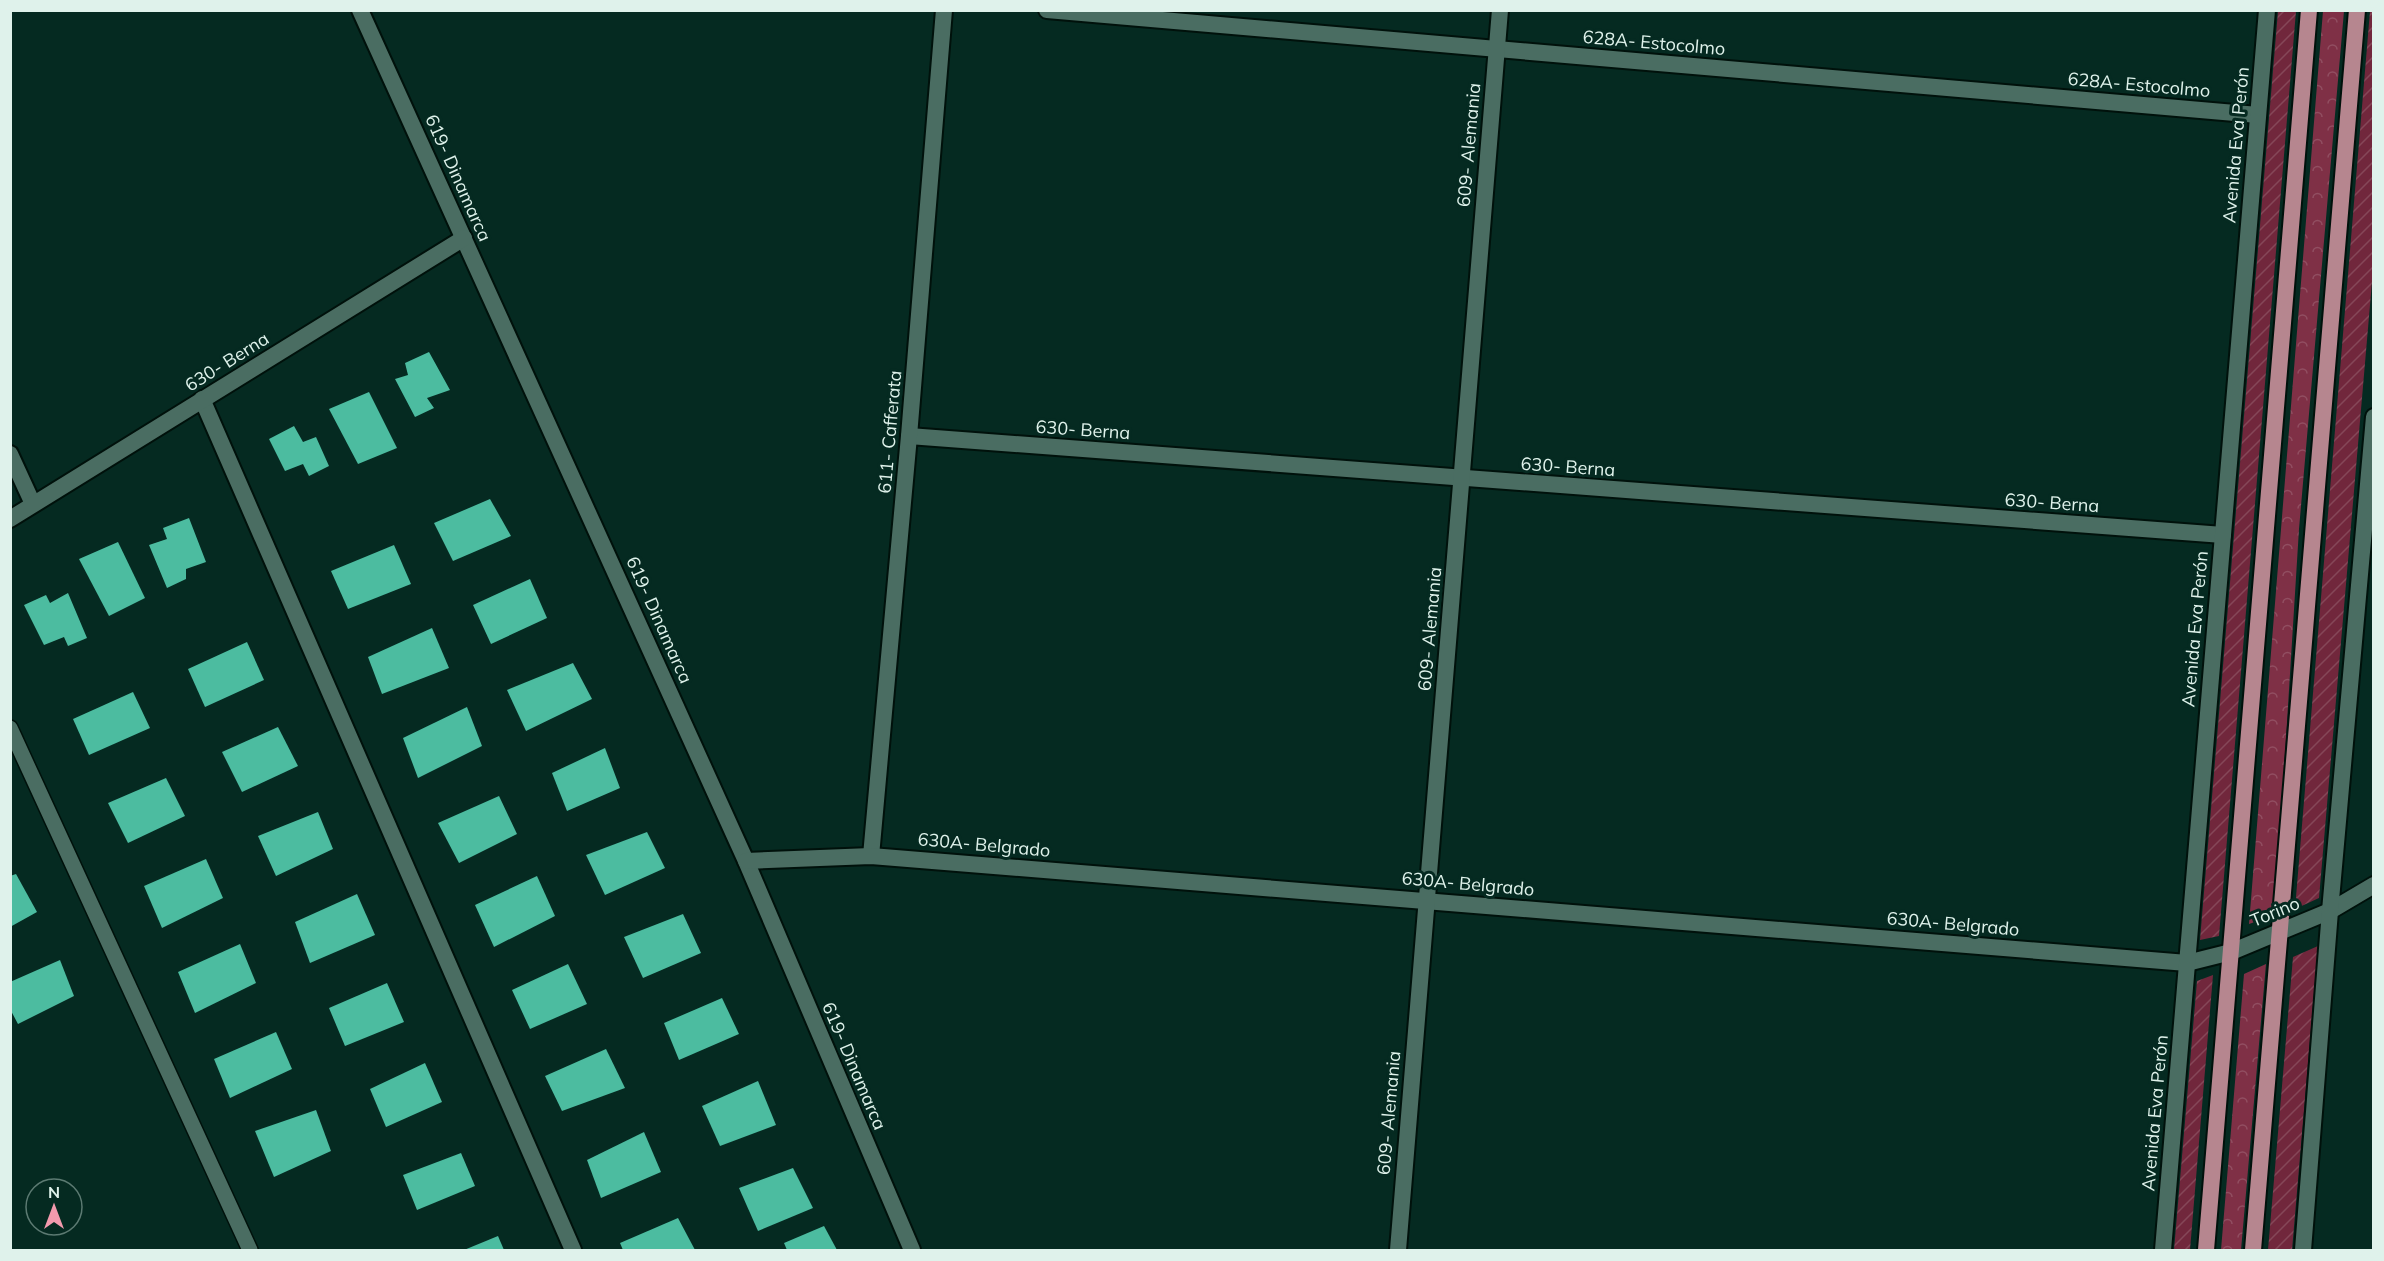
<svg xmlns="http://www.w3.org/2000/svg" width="2384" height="1261" viewBox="0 0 2384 1261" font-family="Mulish,sans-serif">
<defs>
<pattern id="forest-crowns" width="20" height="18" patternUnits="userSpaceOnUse" patternTransform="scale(1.5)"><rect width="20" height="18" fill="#7f3046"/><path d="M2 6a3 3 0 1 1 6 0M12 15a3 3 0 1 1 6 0" fill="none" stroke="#914e61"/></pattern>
<pattern id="garden-furrows" width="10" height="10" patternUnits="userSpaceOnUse" patternTransform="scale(1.5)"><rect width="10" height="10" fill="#71273c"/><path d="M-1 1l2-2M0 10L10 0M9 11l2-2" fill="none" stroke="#854758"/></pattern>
</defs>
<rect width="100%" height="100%" fill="#052a21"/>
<!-- forest -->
<g fill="url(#forest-crowns)">
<path d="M 2323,11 L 2344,11 L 2299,529 L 2275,915 L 2249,924 Z"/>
<path d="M 2266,964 L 2241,1250 L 2221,1250 L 2244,974 Z"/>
</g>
<!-- garden -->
<g fill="url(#garden-furrows)">
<path d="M 2278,11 L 2296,11 L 2219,936 L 2200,940 Z"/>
<path d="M 2370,11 L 2374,11 L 2373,270 L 2319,898 L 2295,909 Z"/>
<path d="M 2318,946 L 2292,1250 L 2268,1250 L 2293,957 Z"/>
<path d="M 2213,975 L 2190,1250 L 2174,1250 L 2197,981 Z"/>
</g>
<!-- building -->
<g fill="#4cbca0">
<path d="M 429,352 L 450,390 L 427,398 L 434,408 L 415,417 L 395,379 L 408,375 L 405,363 Z"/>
<path d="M 369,392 L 397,448 L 358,464 L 329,409 Z"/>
<path d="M 294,426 L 303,442 L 316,437 L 329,466 L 309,476 L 303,464 L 285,471 L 269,439 Z"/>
<path d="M 490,499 L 511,536 L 453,561 L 434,523 Z"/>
<path d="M 189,518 L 206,562 L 186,569 L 186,579 L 167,588 L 149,545 L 167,539 L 163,528 Z"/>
<path d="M 118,542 L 145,598 L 109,616 L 79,559 Z"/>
<path d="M 394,545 L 411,584 L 348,609 L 331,571 Z"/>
<path d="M 530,579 L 547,618 L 491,644 L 473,605 Z"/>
<path d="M 68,593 L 87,638 L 68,646 L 64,637 L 44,645 L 24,605 L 46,595 L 50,603 Z"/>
<path d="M 432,628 L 449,668 L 382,694 L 368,657 Z"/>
<path d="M 247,642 L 264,680 L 205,707 L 188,669 Z"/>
<path d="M 573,663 L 592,699 L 526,731 L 507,690 Z"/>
<path d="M 133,692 L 150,728 L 89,755 L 73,719 Z"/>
<path d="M 467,707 L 482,746 L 418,778 L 403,738 Z"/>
<path d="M 278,727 L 298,766 L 242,792 L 222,752 Z"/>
<path d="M 605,748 L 620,788 L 567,811 L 552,773 Z"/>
<path d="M 166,778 L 185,816 L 128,843 L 108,803 Z"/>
<path d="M 499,796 L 517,834 L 459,863 L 438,823 Z"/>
<path d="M 318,812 L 333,849 L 276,876 L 258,836 Z"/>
<path d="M 647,832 L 665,868 L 605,895 L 586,855 Z"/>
<path d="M 206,859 L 223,898 L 162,928 L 144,886 Z"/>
<path d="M 16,874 L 37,912 L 10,927 L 10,876 Z"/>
<path d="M 537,876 L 555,916 L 494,947 L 475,905 Z"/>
<path d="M 357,894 L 375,935 L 310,963 L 295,922 Z"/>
<path d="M 683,914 L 701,953 L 643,978 L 624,937 Z"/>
<path d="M 240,944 L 256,983 L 195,1013 L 178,972 Z"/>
<path d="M 60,960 L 74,996 L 18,1024 L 10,1009 L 10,982 Z"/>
<path d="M 568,964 L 587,1004 L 530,1029 L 512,990 Z"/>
<path d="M 387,983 L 404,1022 L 345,1046 L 329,1008 Z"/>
<path d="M 722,998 L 739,1034 L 679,1060 L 664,1023 Z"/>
<path d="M 276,1032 L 292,1069 L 230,1098 L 214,1059 Z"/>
<path d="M 606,1049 L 625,1088 L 562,1111 L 545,1076 Z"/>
<path d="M 425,1063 L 442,1102 L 386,1127 L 370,1089 Z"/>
<path d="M 758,1081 L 776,1125 L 720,1146 L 702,1106 Z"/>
<path d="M 316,1110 L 331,1151 L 274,1177 L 255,1131 Z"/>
<path d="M 644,1132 L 661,1172 L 601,1198 L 587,1160 Z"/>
<path d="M 461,1153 L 475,1186 L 417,1210 L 403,1175 Z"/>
<path d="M 793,1168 L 813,1208 L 758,1231 L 739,1188 Z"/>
<path d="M 678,1218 L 695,1250 L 623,1250 L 620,1243 Z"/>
<path d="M 824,1226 L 837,1250 L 787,1250 L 784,1243 Z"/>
<path d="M 498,1236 L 504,1250 L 464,1250 Z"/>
</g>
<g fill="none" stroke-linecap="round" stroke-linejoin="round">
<defs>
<path id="service" d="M 10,728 L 250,1250"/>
<g id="minor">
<path d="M 360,10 L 746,861 L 912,1250"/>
<path d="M 1047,10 L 2258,115"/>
<path d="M 202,399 L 573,1250"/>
<path d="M 909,436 L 2223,535"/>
<path d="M 10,454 L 33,504"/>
<path d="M 10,519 L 464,238"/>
<path d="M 871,856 L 909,436 L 944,10"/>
<path d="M 746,861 L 871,856 L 2187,963 L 2231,952 L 2330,911 L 2374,885"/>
<path d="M 1398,1250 L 1500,10"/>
</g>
<g id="tertiary">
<path d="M 2163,1250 L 2267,10"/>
<path d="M 2303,1250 L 2330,911 L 2374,417"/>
</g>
<g id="primary">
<path d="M 2206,1250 L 2309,10"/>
<path d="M 2253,1250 L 2357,10"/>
</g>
</defs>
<!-- service casing -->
<use href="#service" stroke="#00110b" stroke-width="18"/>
<!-- minor casing -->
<use href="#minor" stroke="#00110b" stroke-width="20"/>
<!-- tertiary casing -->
<use href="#tertiary" stroke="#00110b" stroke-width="20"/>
<!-- primary casing -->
<use href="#primary" stroke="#00110b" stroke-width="20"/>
<!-- service -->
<use href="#service" stroke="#4a6d62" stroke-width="15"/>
<!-- minor -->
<use href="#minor" stroke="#4a6d62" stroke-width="16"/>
<!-- tertiary -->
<use href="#tertiary" stroke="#4a6d62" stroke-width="16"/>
<!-- primary -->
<use href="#primary" stroke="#b6868f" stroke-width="16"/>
</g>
<g text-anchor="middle" stroke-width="6" stroke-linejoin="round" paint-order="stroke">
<!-- street labels -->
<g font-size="18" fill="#dff2eb" stroke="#052a21">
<text transform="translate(1654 43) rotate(5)" y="6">628A- Estocolmo</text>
<text transform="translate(2139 85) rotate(5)" y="6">628A- Estocolmo</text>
<text transform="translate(1469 145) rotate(-85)" y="6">609- Alemania</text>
<text transform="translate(2236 145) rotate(-85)" y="6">Avenida Eva Perón</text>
<text transform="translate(458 178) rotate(66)" y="6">619- Dinamarca</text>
<text transform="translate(227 362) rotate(-32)" y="6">630- Berna</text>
<text transform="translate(1083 430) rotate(4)" y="6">630- Berna</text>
<text transform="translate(890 432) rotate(-85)" y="6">611- Cafferata</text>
<text transform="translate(1568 467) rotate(4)" y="6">630- Berna</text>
<text transform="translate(2052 503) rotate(4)" y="6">630- Berna</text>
<text transform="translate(659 620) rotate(66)" y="6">619- Dinamarca</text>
<text transform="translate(1430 629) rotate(-85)" y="6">609- Alemania</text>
<text transform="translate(2195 629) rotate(-85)" y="6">Avenida Eva Perón</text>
<text transform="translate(984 845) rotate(5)" y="6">630A- Belgrado</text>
<text transform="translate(1468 884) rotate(5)" y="6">630A- Belgrado</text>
<text transform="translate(2275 912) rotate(-22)" y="6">Torino</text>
<text transform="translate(1953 924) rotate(5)" y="6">630A- Belgrado</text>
<text transform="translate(854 1066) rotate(67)" y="6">619- Dinamarca</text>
<text transform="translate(1389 1113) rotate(-85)" y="6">609- Alemania</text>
<text transform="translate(2155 1113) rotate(-85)" y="6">Avenida Eva Perón</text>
</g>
</g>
<!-- border -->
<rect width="2384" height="1261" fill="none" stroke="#dff2eb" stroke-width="24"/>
<!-- north arrow -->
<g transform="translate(54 1207)"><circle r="28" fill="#052a21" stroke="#5c7a72" stroke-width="1.5"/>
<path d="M0-4.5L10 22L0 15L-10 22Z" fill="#f29aad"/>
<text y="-9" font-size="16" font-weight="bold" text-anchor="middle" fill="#dff2eb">N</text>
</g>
</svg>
